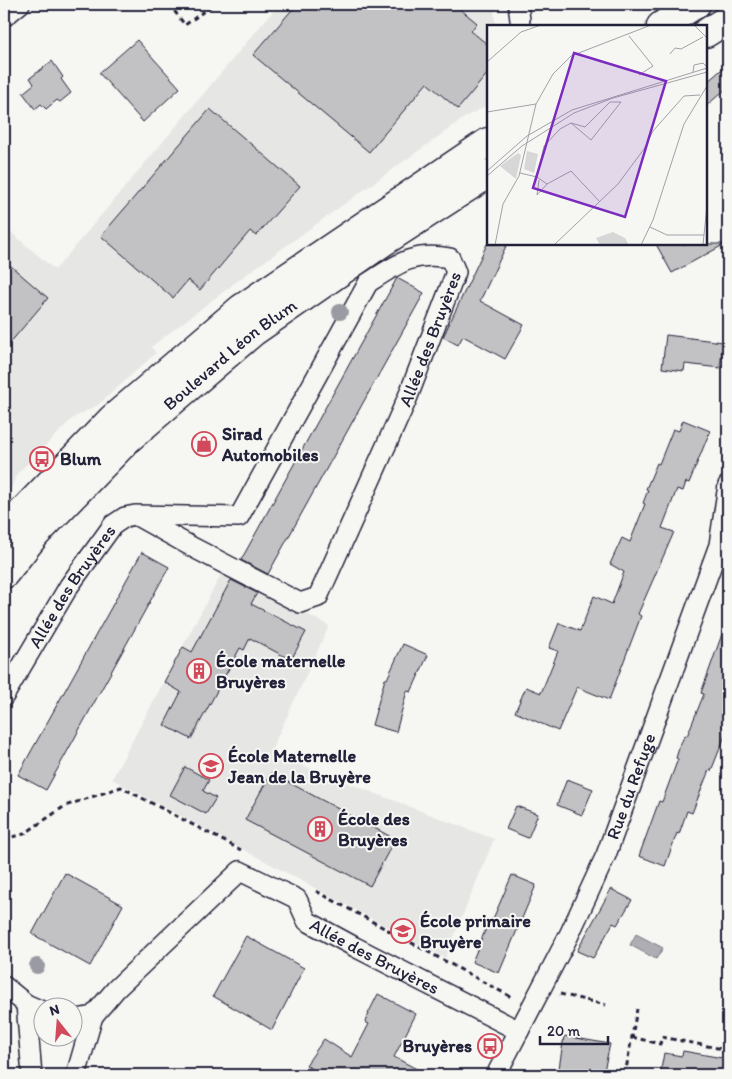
<svg xmlns="http://www.w3.org/2000/svg" width="732" height="1079" viewBox="0 0 732 1079" font-family="Itim,sans-serif">
<rect width="100%" height="100%" fill="#f6f6f2"/>
<filter id="ink" filterUnits="userSpaceOnUse"><feTurbulence type="fractalNoise" baseFrequency=".02" numOctaves="2"/><feDisplacementMap in="SourceGraphic" scale="10" xChannelSelector="R" yChannelSelector="G"/><feConvolveMatrix kernelMatrix="1 2 1 2 8 2 1 2 1" color-interpolation-filters="sRGB"/></filter>
<g filter="url(#ink)">
<!-- built -->
<g fill="#e6e6e4">
<path d="M 279,4 L 491,4 L 496,7 L 494,14 L 496,26 L 488,26 L 488,105 L 467,116 L 244,276 L 151,347 L 156,353 L 98,405 L 73,418 L 17,474 L 4,505 L 4,226 L 55,270 Z"/>
<path d="M 224,569 L 329,626 L 270,753 L 494,839 L 445,958 L 112,779 Z"/>
</g>
<!-- water -->
<path fill="#adadb3" stroke="#757583" d="M 636,934 L 663,948 L 656,959 L 630,945 Z"/>
<!-- building -->
<g fill="#c2c2c4" stroke="#22223b">
<path d="M 297,4 L 454,4 L 477,23 L 471,31 L 488,45 L 488,73 L 458,109 L 427,83 L 369,152 L 253,55 Z"/>
<path d="M 137,40 L 180,88 L 143,122 L 99,73 Z"/>
<path d="M 52,61 L 63,77 L 61,79 L 71,93 L 60,102 L 57,100 L 46,109 L 41,104 L 35,109 L 23,93 L 34,84 L 30,78 Z"/>
<path d="M 728,64 L 728,87 L 706,106 L 706,83 Z"/>
<path d="M 210,109 L 300,186 L 256,236 L 250,231 L 200,290 L 188,280 L 173,298 L 101,236 Z"/>
<path d="M 487,244 L 507,244 L 480,301 L 524,325 L 505,359 L 463,336 L 458,345 L 443,337 Z"/>
<path d="M 656,244 L 725,244 L 672,273 Z"/>
<path d="M 4,260 L 48,298 L 4,350 Z"/>
<path d="M 397,278 L 424,293 L 268,574 L 241,560 Z"/>
<path d="M 666,335 L 723,342 L 720,368 L 685,364 L 684,371 L 662,368 Z"/>
<path d="M 683,420 L 710,431 L 689,483 L 686,482 L 683,491 L 677,489 L 662,528 L 674,532 L 638,614 L 641,616 L 609,700 L 577,687 L 558,731 L 515,712 L 526,687 L 541,693 L 558,651 L 549,648 L 559,623 L 580,631 L 594,596 L 612,604 L 624,572 L 610,564 L 622,538 L 630,542 L 645,504 L 643,503 L 648,490 L 646,489 L 657,463 L 659,464 L 673,429 L 679,431 Z"/>
<path d="M 142,552 L 169,567 L 46,790 L 18,775 Z"/>
<path d="M 231,580 L 257,593 L 251,604 L 306,632 L 291,660 L 250,638 L 244,650 L 240,648 L 191,739 L 164,725 L 181,692 L 164,682 L 183,647 L 192,652 Z"/>
<path d="M 726,623 L 728,624 L 728,728 L 711,771 L 709,770 L 692,813 L 687,811 L 679,834 L 677,833 L 665,866 L 639,856 L 659,801 L 662,802 L 678,759 L 676,758 L 680,745 L 685,735 L 687,736 L 704,694 L 701,693 Z"/>
<path d="M 403,644 L 428,655 L 411,692 L 407,691 L 396,732 L 372,725 L 385,679 L 387,679 Z"/>
<path d="M 185,767 L 209,780 L 203,791 L 216,798 L 206,814 L 170,795 Z"/>
<path d="M 271,773 L 395,839 L 370,886 L 245,820 Z"/>
<path d="M 567,779 L 593,789 L 582,815 L 557,805 Z"/>
<path d="M 516,806 L 538,814 L 528,838 L 506,829 Z"/>
<path d="M 65,873 L 123,905 L 90,966 L 32,934 Z"/>
<path d="M 512,875 L 536,885 L 499,973 L 472,962 L 487,926 L 489,928 Z"/>
<path d="M 611,889 L 632,900 L 617,925 L 613,923 L 593,958 L 577,951 Z"/>
<path d="M 246,936 L 304,968 L 272,1030 L 213,996 Z"/>
<path d="M 378,994 L 416,1014 L 394,1057 L 428,1075 L 321,1075 L 306,1065 L 324,1039 L 352,1057 L 369,1024 L 365,1022 L 369,1014 L 368,1014 Z"/>
<path d="M 564,1036 L 610,1044 L 603,1075 L 558,1075 Z"/>
<path d="M 683,1051 L 728,1059 L 728,1075 L 660,1075 L 664,1053 L 682,1056 Z"/>
</g>
<g fill="none" stroke-linecap="round" stroke-linejoin="round">
<defs>
<g id="minor">
<path d="M 518,4 L 520,20"/>
<path d="M 4,17 L 20,4"/>
<path id="s1" d="M 4,696 L 69,586 L 113,525 L 125,517 L 135,515 L 194,548 L 300,603 L 318,597 L 407,399 L 456,272 L 450,258 C 414,251 397,264 368,283 L 239,517 L 135,515"/>
<path d="M 4,986 L 26,1004 L 42,1011"/>
<path d="M 26,1004 L 32,1075"/>
<path id="s2" d="M 72,1020 L 93,1016 L 116,989 L 240,871 L 297,899 L 307,921 L 355,947 L 519,1031"/>
<path d="M 76,1075 L 93,1016"/>
<path id="s3" d="M 496,1075 L 569,935 L 606,855 L 719,545 L 728,485"/>
</g>
<g id="primary">
<path d="M 661,26 L 696,4"/>
<path d="M 706,33 L 728,19"/>
<path d="M 4,531 L 112,419 L 242,308 L 488,142"/>
<path id="s4" d="M 4,574 L 35,535 L 128,439 L 253,332 L 383,242 L 488,174"/>
</g>
</defs>
<!-- minor casing -->
<use href="#minor" stroke="#22223b" stroke-width="22"/>
<!-- primary casing -->
<use href="#primary" stroke="#22223b" stroke-width="31"/>
<!-- path -->
<g stroke="#22223b" stroke-width="3" stroke-dasharray="5 4" stroke-linecap="butt">
<path d="M 169,4 L 185,25 L 214,4"/>
<path d="M 4,839 L 24,834 L 65,806 L 121,787 L 241,850"/>
<path d="M 316,891 L 513,998"/>
<path d="M 560,994 L 606,1005"/>
<path d="M 632,1037 L 660,1044 L 662,1037 L 728,1050"/>
<path d="M 625,1075 L 637,1009"/>
</g>
<!-- minor -->
<use href="#minor" stroke="#f6f6f2" stroke-width="19"/>
<!-- primary -->
<use href="#primary" stroke="#f6f6f2" stroke-width="28"/>
</g>
<!-- trees -->
<g fill="#9a9aa3">
<circle cx="340" cy="312" r="8"/>
<circle cx="37" cy="966" r="8"/>
</g>
</g>
<!-- icons -->
<defs>
<symbol id="shop-ring" viewBox="-11 -11 22 22"><circle r="9.5" fill="#f6f6f2" stroke="#d1495b" stroke-width="1.5"/><path d="M-5-2.5h2.3a2.7 3.5 0 0 1 5.4 0H5L5.5 6h-11ZM-1.5-2.5h3a1.5 2.3 0 0 0-3 0Z" fill="#d1495b"/></symbol>
<symbol id="bus-ring" viewBox="-11 -11 22 22"><circle r="9.5" fill="#f6f6f2" stroke="#d1495b" stroke-width="1.5"/><path d="M-5-6H5V4H4V6H2V4H-2V6H-4V4H-5ZM-3.5-4V0h7V-4ZM-3.5 1.2v1.5H-2V1.2ZM2 1.2v1.5H3.5V1.2Z" fill="#d1495b"/></symbol>
<symbol id="building-ring" viewBox="-11 -11 22 22"><circle r="9.5" fill="#f6f6f2" stroke="#d1495b" stroke-width="1.5"/><path d="M-4-6H4V6H1V3H-1V6H-4ZM-2.5-4.3h1.7v1.8h-1.7ZM.8-4.3h1.7v1.8H.8ZM-2.5-1h1.7V.8h-1.7ZM.8-1h1.7V.8H.8Z" fill="#d1495b"/></symbol>
<symbol id="school-ring" viewBox="-11 -11 22 22"><circle r="9.5" fill="#f6f6f2" stroke="#d1495b" stroke-width="1.5"/><path d="M0-5L7-2L0 1L-7-2ZM-4 1L0 2.5L4 1V4Q0 6-4 4Z" fill="#d1495b"/></symbol>
</defs>
<g fill-rule="evenodd">
<use href="#shop-ring" x="190" y="430" width="28" height="28"/>
<use href="#bus-ring" x="28" y="445" width="28" height="28"/>
<use href="#building-ring" x="185" y="657" width="28" height="28"/>
<use href="#school-ring" x="197" y="752" width="28" height="28"/>
<use href="#building-ring" x="306" y="815" width="28" height="28"/>
<use href="#school-ring" x="389" y="917" width="28" height="28"/>
<use href="#bus-ring" x="476" y="1032" width="28" height="28"/>
</g>
<g text-anchor="middle" stroke-width="4" stroke-linejoin="round" paint-order="stroke">
<!-- street labels -->
<g font-size="18" fill="#22223b" stroke="#f6f6f2">
<text dy="6" stroke="none"><textPath href="#s1" startOffset="715">Allée des Bruyères</textPath></text>
<text dy="6" stroke="none"><textPath href="#s4" startOffset="316">Boulevard Léon Blum</textPath></text>
<text dy="6" stroke="none"><textPath href="#s1" startOffset="129">Allée des Bruyères</textPath></text>
<text dy="6" stroke="none"><textPath href="#s3" startOffset="319">Rue du Refuge</textPath></text>
<text dy="6" stroke="none"><textPath href="#s2" startOffset="392">Allée des Bruyères</textPath></text>
</g>
<!-- poi labels -->
<g font-size="18" font-weight="bold" fill="#22223b" stroke="#f6f6f2" text-anchor="start">
<text x="222" y="440">Sirad<tspan x="222" dy="21">Automobiles</tspan></text>
<text x="60" y="465">Blum</text>
<text x="216" y="667">École maternelle<tspan x="216" dy="21">Bruyères</tspan></text>
<text x="228" y="762">École Maternelle<tspan x="228" dy="21">Jean de la Bruyère</tspan></text>
<text x="338" y="825">École des<tspan x="338" dy="21">Bruyères</tspan></text>
<text x="420" y="927">École primaire<tspan x="420" dy="21">Bruyère</tspan></text>
<text x="472" y="1052" text-anchor="end">Bruyères</text>
</g>
</g>
<!-- overview -->
<g transform="translate(487 25)">
<rect width="220" height="220" fill="#f6f6f2"/>
<path d="M 40,126 L 51,129 L 47,148 L 37,144 ZM 31,128 L 34,130 L 29,154 L 13,141 ZM 126,207 L 138,213 L 142,220 L 113,220 L 109,213 Z" fill="#d7d7d7"/>
<path fill="none" stroke="#a1a1a9" stroke-width="1" d="M 207,0 L 220,13M 142,11 L 166,41 L 152,50M 183,29 L 188,23 L 194,24 L 216,12M 0,37 L 34,7 L 54,0M 206,47 L 207,40 L 216,38 L 220,42M 0,87 L 49,79M 0,146 L 40,111 L 85,85 L 220,43M 33,148 L 50,152 L 60,159 L 84,146 L 113,177M 0,151 L 35,121 L 87,88 L 126,73 L 220,47M 50,152 L 57,121 L 73,104 L 84,98 L 104,115 L 134,77 L 123,77 L 98,102 L 84,98M 52,155 L 50,170 L 60,159M 163,202 L 180,210 L 217,210M 8,220 L 16,179 L 32,151 L 49,79 L 66,49 L 84,31 L 164,0M 67,220 L 131,159 L 157,124 L 166,106 L 197,71 L 213,70M 154,220 L 166,195 L 197,99 L 220,61M 216,220 L 220,180"/>
<path fill="#7b2cbf" fill-opacity="0.15" stroke="#7b2cbf" stroke-width="2.5" d="M 87,28 L 179,56 L 138,192 L 46,163 Z"/>
<rect width="220" height="220" fill="none" stroke="#22223b" stroke-width="2.5"/>
</g>
<!-- margin -->
<rect width="732" height="1079" fill="none" stroke="#f6f6f2" stroke-width="20"/>
<rect x="10" y="10" width="712" height="1059" fill="none" stroke="#22223b" stroke-width="2" filter="url(#ink)"/>
<!-- north arrow -->
<g transform="translate(58 1022) rotate(343)"><circle r="24" fill="#f6f6f2" stroke="#a1a1a9"/>
<path d="M0-4L9 19L0 12L-9 19Z" fill="#d1495b"/>
<text y="-8" font-size="14" font-weight="bold" text-anchor="middle" fill="#22223b">N</text>
</g>
<!-- scale -->
<path d="M540 1036v8h68v-8" fill="none" stroke="#22223b" stroke-width="2.5"/>
<text x="547" y="1036" font-size="15" fill="#22223b" stroke="#f6f6f2" stroke-width="4" paint-order="stroke">20 m</text>
</svg>
